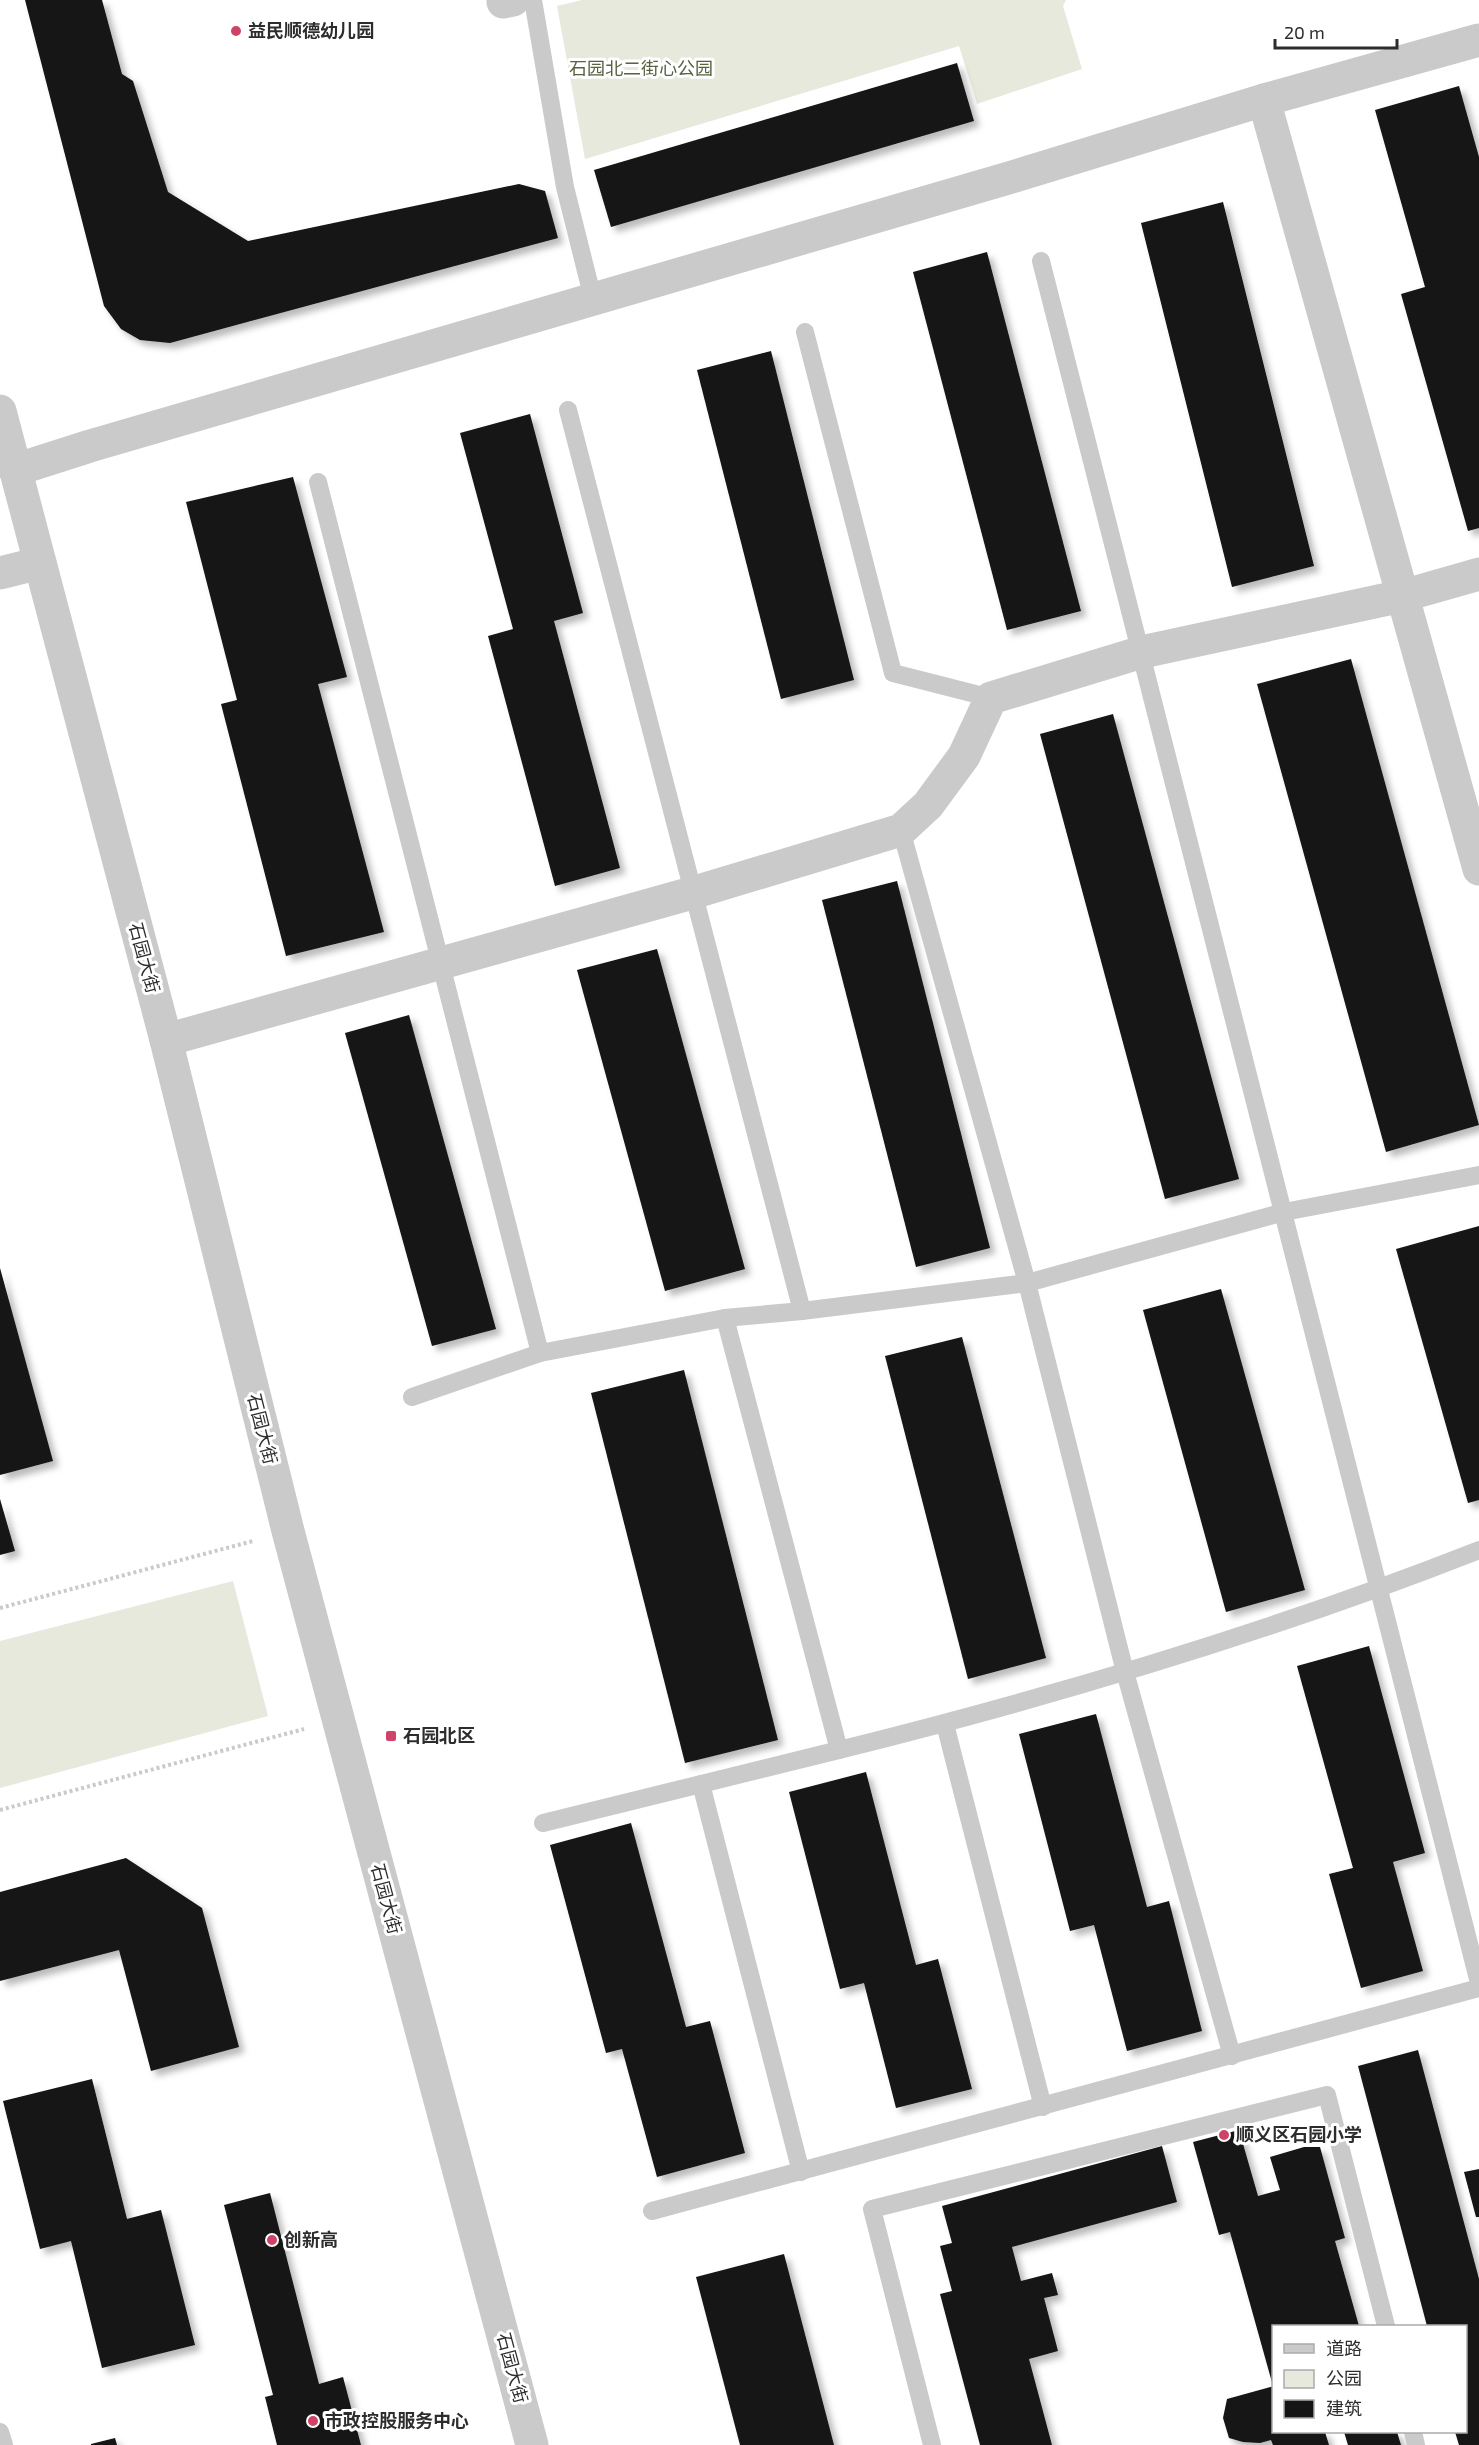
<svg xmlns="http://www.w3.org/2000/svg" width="1479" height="2445" viewBox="0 0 1479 2445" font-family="'Exo 2','Noto Sans SC',sans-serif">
<defs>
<filter id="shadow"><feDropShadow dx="5.5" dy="5.5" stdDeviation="3" flood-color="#0004"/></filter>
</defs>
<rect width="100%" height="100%" fill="#fff"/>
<!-- green -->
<g fill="#e6e9dc">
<path d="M 582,0 L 1066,0 L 1063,6 L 1082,69 L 977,104 L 959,46 L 585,159 L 557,6 Z"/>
<path d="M 233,1581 L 268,1716 L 0,1788 L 0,1641 Z"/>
</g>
<!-- building -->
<g fill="#141414" filter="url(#shadow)">
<path d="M 25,0 L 102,0 L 122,74 L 133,81 L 168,192 L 248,241 L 519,184 L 545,191 L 558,238 L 170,343 L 140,340 L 121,329 L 104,306 Z"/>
<path d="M 957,63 L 974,121 L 611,227 L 594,170 Z"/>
<path d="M 1459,86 L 1479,157 L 1479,528 L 1468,531 L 1401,294 L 1425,287 L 1375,110 Z"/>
<path d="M 1223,202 L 1314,566 L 1232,587 L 1141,223 Z"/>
<path d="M 987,252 L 1081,611 L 1007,630 L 913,272 Z"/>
<path d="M 771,351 L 854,680 L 781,699 L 697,370 Z"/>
<path d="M 530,414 L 583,613 L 554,621 L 620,868 L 555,886 L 488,636 L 513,629 L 460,433 Z"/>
<path d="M 293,477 L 347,677 L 318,684 L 384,932 L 286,956 L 221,704 L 237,700 L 186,502 Z"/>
<path d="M 1351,659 L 1479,1125 L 1386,1152 L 1257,684 Z"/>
<path d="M 1113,714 L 1239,1179 L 1165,1199 L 1040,734 Z"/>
<path d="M 897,881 L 990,1248 L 916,1267 L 822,900 Z"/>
<path d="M 657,949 L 745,1269 L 665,1291 L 577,970 Z"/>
<path d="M 409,1015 L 496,1329 L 432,1346 L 345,1033 Z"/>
<path d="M 1479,1226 L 1479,1500 L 1468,1503 L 1396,1249 Z"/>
<path d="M 0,1268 L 53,1461 L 0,1475 Z"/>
<path d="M 1221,1289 L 1305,1590 L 1226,1612 L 1143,1310 Z"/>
<path d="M 962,1337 L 1046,1658 L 968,1679 L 885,1356 Z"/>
<path d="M 684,1370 L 778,1740 L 685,1763 L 591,1393 Z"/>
<path d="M 0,1499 L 15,1551 L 0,1555 Z"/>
<path d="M 1369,1646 L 1425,1853 L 1393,1862 L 1423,1971 L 1361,1988 L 1329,1874 L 1353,1868 L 1297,1666 Z"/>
<path d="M 1096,1714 L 1147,1907 L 1169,1901 L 1202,2031 L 1127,2051 L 1094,1925 L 1070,1931 L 1019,1734 Z"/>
<path d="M 866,1772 L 916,1965 L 938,1959 L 972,2089 L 896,2108 L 864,1983 L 840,1989 L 789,1792 Z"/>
<path d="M 631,1823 L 686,2027 L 710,2021 L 745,2153 L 657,2177 L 622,2049 L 606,2053 L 550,1845 Z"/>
<path d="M 126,1858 L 202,1908 L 239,2047 L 151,2071 L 119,1950 L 0,1981 L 0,1892 Z"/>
<path d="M 1418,2050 L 1479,2279 L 1479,2445 L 1459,2445 L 1455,2432 L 1466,2432 L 1466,2326 L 1427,2326 L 1358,2066 Z"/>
<path d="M 92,2079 L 127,2219 L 161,2210 L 195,2345 L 102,2368 L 71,2241 L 40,2249 L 3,2101 Z"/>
<path d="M 1239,2130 L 1258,2196 L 1280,2190 L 1270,2157 L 1304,2147 L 1320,2147 L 1345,2238 L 1335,2241 L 1359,2326 L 1274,2326 L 1273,2386 L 1230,2232 L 1219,2235 L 1193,2142 Z"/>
<path d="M 1162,2146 L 1177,2202 L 1012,2247 L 1021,2281 L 1052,2273 L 1058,2295 L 1044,2298 L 1058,2351 L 1029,2359 L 1052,2445 L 980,2445 L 940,2294 L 952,2291 L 940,2246 L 952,2243 L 942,2206 Z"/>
<path d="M 1479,2169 L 1479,2217 L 1476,2217 L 1464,2172 Z"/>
<path d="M 270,2193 L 319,2384 L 343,2377 L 361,2445 L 277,2445 L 265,2397 L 273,2395 L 224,2205 Z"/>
<path d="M 784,2254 L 834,2445 L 740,2445 L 696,2277 Z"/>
<path d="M 1274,2386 L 1274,2432 L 1325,2432 L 1329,2445 L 1273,2445 L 1271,2440 L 1260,2443 L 1243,2442 L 1229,2438 L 1223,2418 L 1227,2399 Z"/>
<path d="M 1344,2432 L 1397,2432 L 1401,2445 L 1348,2445 Z"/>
<path d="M 115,2438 L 117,2445 L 91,2445 L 91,2444 Z"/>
</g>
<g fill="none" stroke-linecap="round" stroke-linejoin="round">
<!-- path -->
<g stroke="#cacaca" stroke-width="4" stroke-dasharray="3 3" stroke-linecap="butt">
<path d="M 0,1608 L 253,1541"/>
<path d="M 0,1810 L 304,1729"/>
</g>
<!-- service -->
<g stroke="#cacaca" stroke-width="18">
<path d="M 533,0 L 565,187 L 593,299"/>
<path d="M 1041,261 L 1479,1983"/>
<path d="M 805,332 L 893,673 L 991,698"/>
<path d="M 568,410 L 802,1311"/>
<path d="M 318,482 L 540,1353 L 412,1397"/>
<path d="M 901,830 L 1027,1283 L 1125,1672 L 1232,2056"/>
<path d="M 540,1353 L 725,1318 L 802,1311 L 1027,1283 L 1284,1212 L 1479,1175"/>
<path d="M 945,1724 L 1043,2107"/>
<path d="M 839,1750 C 1056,1696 1271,1632 1479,1550"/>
<path d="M 701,1784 L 801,2172"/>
<path d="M 543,1823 L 839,1750 L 725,1318"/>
<path d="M 652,2211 L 1479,1988"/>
<path d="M 0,2432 L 4,2445"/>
<path d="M 1413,2432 L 1416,2445"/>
<path d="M 932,2445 L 872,2209 L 1327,2095 L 1386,2326"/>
</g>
<!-- minor -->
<g stroke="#cacaca" stroke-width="33">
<path d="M 503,0 L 503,2 L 513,0"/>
<path d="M 1264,100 L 1479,869"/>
<path d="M 15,470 L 90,446 L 1012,177 L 1264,100 L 1479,40"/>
<path d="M 0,573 L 40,563"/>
<path d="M 166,1040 L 692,893 L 901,830 L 928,805 L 964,756 L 991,698 L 1142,652 L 1402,596 L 1479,574"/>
</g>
<!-- tertiary -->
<path stroke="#cacaca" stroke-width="33" d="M 0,411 L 166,1040 L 288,1531 L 532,2445"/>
</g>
<!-- markers -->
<g fill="#d04369" stroke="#fff" stroke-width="2">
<circle cx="236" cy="31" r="6"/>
<rect x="385" y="1730" width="12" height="12" rx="3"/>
<circle cx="1224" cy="2135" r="6"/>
<circle cx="272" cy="2240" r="6"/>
<circle cx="313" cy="2421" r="6"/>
</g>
<g text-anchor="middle" stroke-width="6" stroke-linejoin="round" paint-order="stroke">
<!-- poi labels -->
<g font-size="18" font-weight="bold" fill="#2d2d2d" stroke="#fff" text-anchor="start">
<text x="248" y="37">益民顺德幼儿园</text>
<text x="403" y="1742">石园北区</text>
<text x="1236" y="2141">顺义区石园小学</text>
<text x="284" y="2246">创新高</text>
<text x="325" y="2427">市政控股服务中心</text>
</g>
<!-- park labels -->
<g font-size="18" fill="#576340" stroke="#fff">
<text x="641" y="75">石园北二街心公园</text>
</g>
<!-- street labels -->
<g font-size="18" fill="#2d2d2d" stroke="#fff">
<text transform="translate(144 958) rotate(75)" y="6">石园大街</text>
<text transform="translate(262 1429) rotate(76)" y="6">石园大街</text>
<text transform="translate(386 1899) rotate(75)" y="6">石园大街</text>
<text transform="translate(512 2368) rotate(75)" y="6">石园大街</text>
</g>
</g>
<!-- legend -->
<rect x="1272" y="2325" width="195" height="108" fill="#ffffff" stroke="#ababab" stroke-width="1.5"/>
<rect x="1284" y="2344" width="30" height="9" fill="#cacaca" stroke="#ababab" stroke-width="1.5"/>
<text x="1326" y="2355" font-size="18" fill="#2d2d2d">道路</text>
<rect x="1284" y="2370" width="30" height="18" fill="#e6e9dc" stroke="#ababab" stroke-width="1.5"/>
<text x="1326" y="2385" font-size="18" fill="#2d2d2d">公园</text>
<rect x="1284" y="2400" width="30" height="18" fill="#141414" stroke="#ababab" stroke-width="1.5"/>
<text x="1326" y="2415" font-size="18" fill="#2d2d2d">建筑</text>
<!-- scale -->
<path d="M1275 39v9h122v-9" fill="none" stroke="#2d2d2d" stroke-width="3"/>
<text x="1284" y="39" font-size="18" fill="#2d2d2d" stroke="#ffffff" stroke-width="4.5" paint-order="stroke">20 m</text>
</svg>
